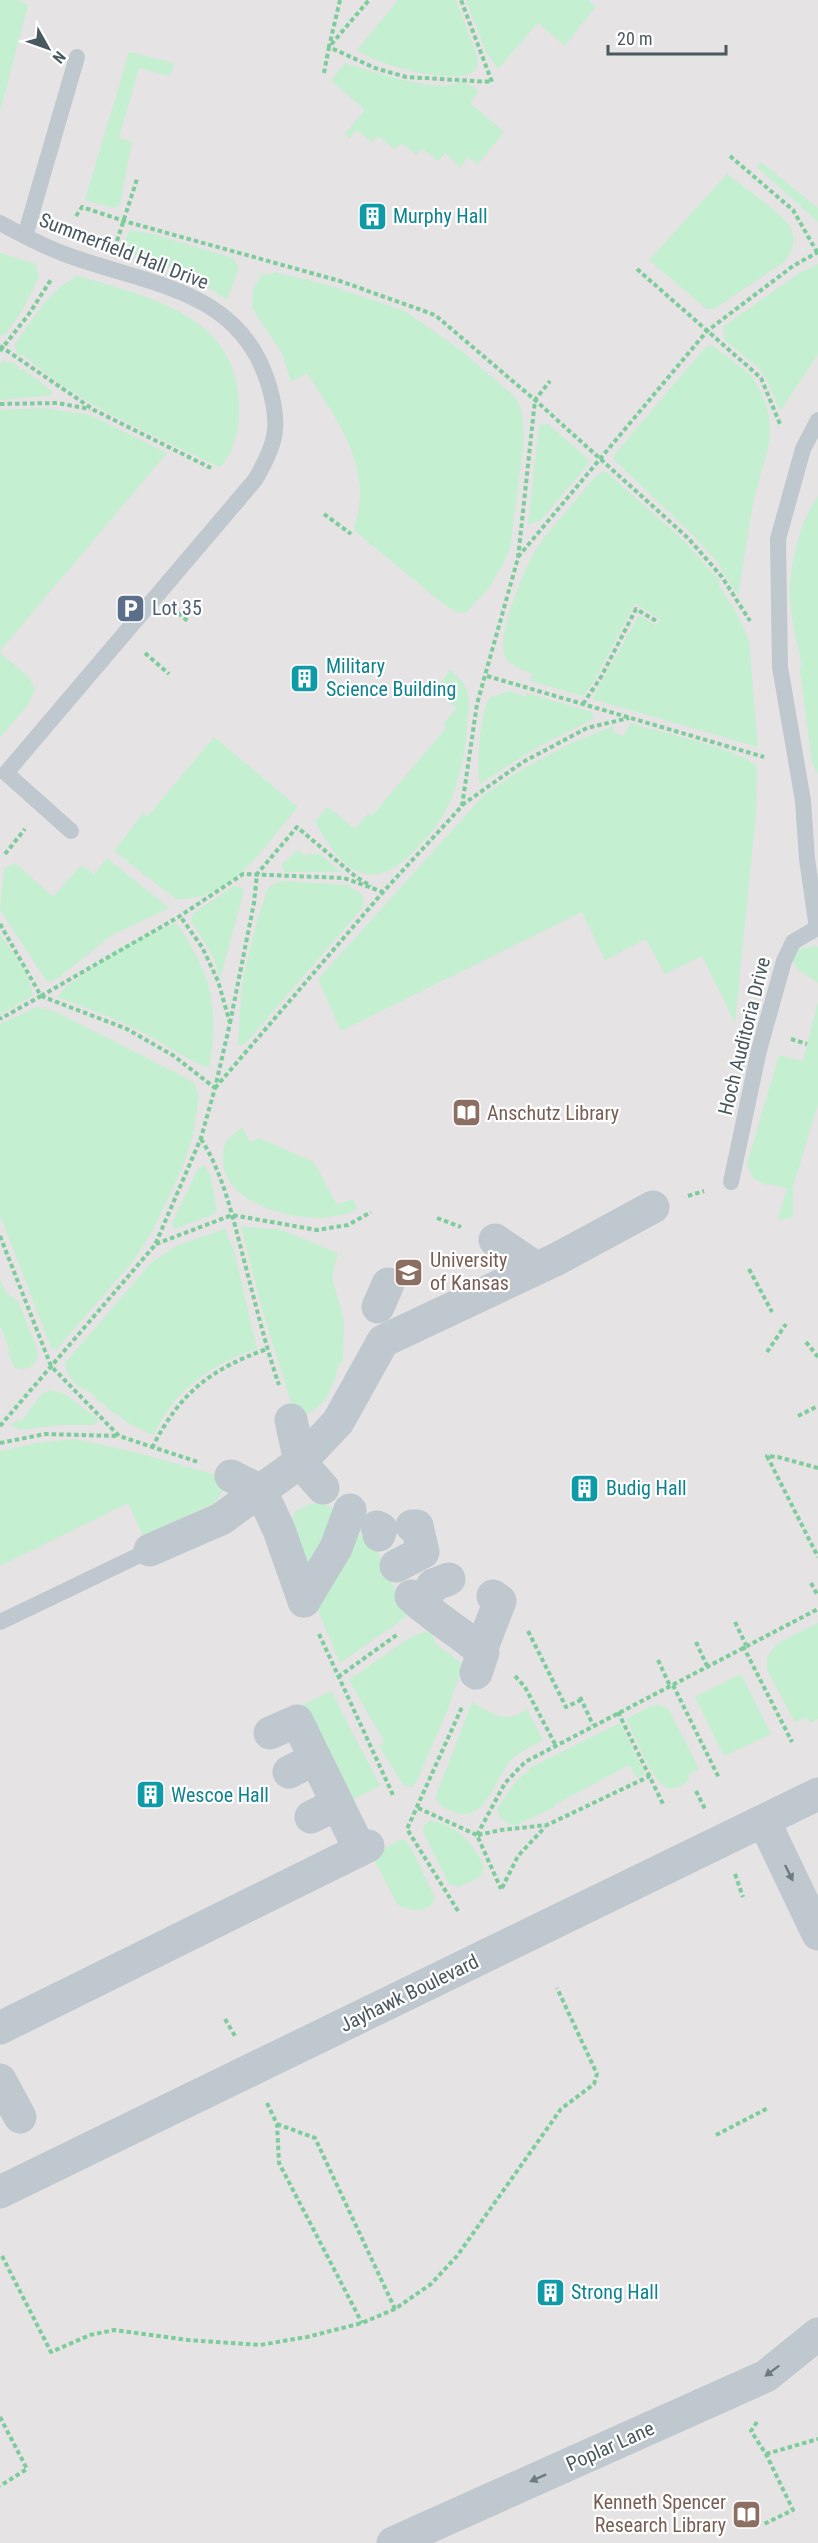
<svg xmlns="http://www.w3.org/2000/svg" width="818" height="2543" viewBox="0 0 818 2543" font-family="'Roboto Condensed',sans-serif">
<rect width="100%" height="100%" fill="#f4f2f2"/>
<!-- education -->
<rect fill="#e5e3e4" x="0" y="0" width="818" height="2543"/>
<!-- green -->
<g fill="#c4efd0">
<path d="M 0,0 L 18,0 L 28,5 L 0,112 Z"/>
<path d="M 398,0 L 456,0 L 476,53 C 478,60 480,66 474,71 C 456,87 375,64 357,50 Z"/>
<path d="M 466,0 L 589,0 L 596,6 L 565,46 L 538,23 L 498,69 L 486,52 Z"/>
<path d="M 129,52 L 174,63 L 170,76 L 139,68 L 119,138 L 132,142 L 120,205 L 113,208 L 85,200 Z"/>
<path d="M 345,63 C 368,70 441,96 460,81 L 474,87 L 478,92 L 470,103 L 504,132 L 478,164 L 468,157 L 460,167 L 445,153 L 438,161 L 423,149 L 416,154 L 401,143 L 395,149 L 378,136 L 372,142 L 357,130 L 349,138 L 345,134 L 365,110 L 331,80 Z"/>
<path d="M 761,162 L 818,208 L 818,222 L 757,167 Z"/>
<path d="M 727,174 C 742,186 781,212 790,227 C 797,239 792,253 784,262 L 714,309 L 707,309 L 649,260 Z"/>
<path d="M 130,230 L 152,234 L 233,258 L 239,268 L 227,300 L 188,274 L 121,251 Z"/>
<path d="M 0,253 L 35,264 L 39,277 L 22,311 L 4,336 L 0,335 Z"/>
<path d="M 818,264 L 818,354 L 780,411 L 768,382 L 760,369 L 725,340 L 723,327 L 798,274 Z"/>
<path d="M 274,272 L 328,285 L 405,311 L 462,351 L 516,398 L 522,412 L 524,440 L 510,549 L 502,566 L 489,588 L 466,613 L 457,612 L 442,603 L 355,531 C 353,524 357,520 358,513 C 360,503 361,491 359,481 C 355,442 327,405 307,373 L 291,382 L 282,353 L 252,308 L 253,290 L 261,275 L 272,274 Z"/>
<path d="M 75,275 C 144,296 237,313 239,404 C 240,425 236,448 222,465 L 219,467 C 154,435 81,406 27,358 C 22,353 21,357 16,353 L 15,344 C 33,320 47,292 74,278 Z"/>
<path d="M 712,345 L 751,375 L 763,396 L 769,415 L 770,440 L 753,503 L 738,596 L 718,563 L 690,532 L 614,460 L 614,455 L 697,357 L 707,346 Z"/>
<path d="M 2,361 L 15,363 L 20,370 L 23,369 L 52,391 L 52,395 L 0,400 L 0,364 Z"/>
<path d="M 43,408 L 90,415 L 167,453 L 0,651 L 0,410 Z"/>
<path d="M 544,424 L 548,424 L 588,459 L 589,463 L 541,520 L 528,525 L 538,435 L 539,427 Z"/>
<path d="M 605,471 L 684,541 L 720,581 L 718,584 L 736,612 L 749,640 L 758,747 L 592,699 L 639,615 L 656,626 L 660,619 L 635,603 L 593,683 L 583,696 L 530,681 L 533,674 C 522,669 508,666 504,654 C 497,637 524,570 533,554 C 546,533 564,515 579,496 C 586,488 595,474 605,471 Z"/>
<path d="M 818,496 L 818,774 L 812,763 L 800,670 L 802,665 C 797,644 792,621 790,600 C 788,568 800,522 818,496 Z"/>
<path d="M 0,653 L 28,676 L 35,689 L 28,705 L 0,737 Z"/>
<path d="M 450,670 C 457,676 464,682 467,691 C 471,701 468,713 467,723 C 466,749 461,775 451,799 C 442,820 430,835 414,851 C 369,898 340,868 315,821 L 328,807 L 355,829 L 369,813 L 372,816 L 446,728 L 443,724 L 457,708 L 431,689 L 441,682 Z"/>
<path d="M 510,691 L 525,697 L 526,693 L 592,712 L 593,719 L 534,749 L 480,784 C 476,769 480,707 491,697 Z"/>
<path d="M 630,723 C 653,730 746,751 757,767 L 756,813 L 735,1023 L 702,956 L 665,974 L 646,939 L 605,960 L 582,912 L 341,1031 L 318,979 L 484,795 L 521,770 L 573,742 L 614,726 L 612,732 L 624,736 Z"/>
<path d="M 214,737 L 298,807 C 264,846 233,901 176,899 L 114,851 L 143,813 L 148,816 Z"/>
<path d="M 298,850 L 306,856 L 309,854 L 320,854 L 341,872 L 285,872 L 282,868 L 282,864 Z"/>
<path d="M 107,858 L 169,908 L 112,935 L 58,978 L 51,982 L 46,980 L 0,910 L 4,868 L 15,863 L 53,897 L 81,865 L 94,874 Z"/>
<path d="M 282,881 L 348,885 L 363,896 L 363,907 L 245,1044 L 238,1046 L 242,984 L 257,921 L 267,890 L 272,885 Z"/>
<path d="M 234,886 L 243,888 L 243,894 L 220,979 L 213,956 L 191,920 L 194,913 Z"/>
<path d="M 175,923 C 183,930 188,941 193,950 C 216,989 217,1024 209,1068 C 189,1061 173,1049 155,1039 C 125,1022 92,1009 59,998 L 59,994 L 67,986 L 125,945 Z"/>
<path d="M 0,934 C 9,948 34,979 32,996 L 0,1015 Z"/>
<path d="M 815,946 L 818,947 L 818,983 L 797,969 L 792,957 L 796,950 Z"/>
<path d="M 818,1001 L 818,1104 L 793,1187 L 793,1217 L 778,1220 L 787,1188 L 769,1184 L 766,1185 L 753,1178 L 747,1164 L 779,1055 L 803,1061 Z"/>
<path d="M 37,1007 L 56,1012 L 188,1079 L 195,1084 L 199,1097 L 193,1135 L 182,1168 L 153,1230 L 133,1261 L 56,1350 L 51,1347 L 0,1215 L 0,1024 Z"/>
<path d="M 242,1127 L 250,1142 L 259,1138 L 314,1162 L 337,1205 L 352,1199 L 358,1208 C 317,1234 202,1206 226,1141 Z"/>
<path d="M 204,1165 L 210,1174 L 217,1210 L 214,1214 L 175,1229 L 172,1225 L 173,1221 L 198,1169 Z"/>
<path d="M 241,1226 L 282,1230 L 338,1253 L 332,1277 L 344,1321 L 343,1363 L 339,1363 C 333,1391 325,1409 296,1418 L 262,1309 Z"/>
<path d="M 225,1229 L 235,1255 L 257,1349 C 215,1361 171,1393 154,1435 C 131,1426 114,1414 95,1398 L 96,1396 L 75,1384 L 67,1372 L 65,1363 L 151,1263 L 178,1245 Z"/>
<path d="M 0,1279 L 6,1293 L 18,1301 L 37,1349 C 41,1364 27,1373 14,1367 L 8,1352 L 10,1351 L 0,1325 Z"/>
<path d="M 50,1390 L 63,1393 L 99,1420 L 93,1425 L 59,1425 L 20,1430 L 11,1425 L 11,1422 L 13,1424 L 18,1420 L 21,1421 L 42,1394 Z"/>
<path d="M 74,1439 L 134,1452 L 230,1479 L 215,1503 L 143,1535 L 128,1503 L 0,1566 L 0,1451 L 37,1443 Z"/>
<path d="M 322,1502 L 334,1510 L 309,1573 L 290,1525 L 296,1511 L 310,1504 Z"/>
<path d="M 352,1530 L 373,1542 L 407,1616 L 340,1663 L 312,1596 Z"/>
<path d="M 818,1623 L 818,1719 L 810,1723 L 807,1717 L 795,1722 L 767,1670 L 767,1657 L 778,1643 Z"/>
<path d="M 430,1630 L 436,1644 L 460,1662 L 462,1668 L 448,1709 L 416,1782 L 413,1787 L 404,1786 L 379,1746 L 384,1741 L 349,1680 L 411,1637 Z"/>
<path d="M 741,1674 L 771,1734 L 724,1756 L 695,1697 Z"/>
<path d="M 331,1691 L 380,1786 L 347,1802 L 300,1706 Z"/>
<path d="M 472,1702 C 492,1713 505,1725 527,1709 L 543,1740 C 532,1746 520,1751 511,1760 C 494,1779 486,1824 454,1812 C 445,1809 440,1806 435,1798 Z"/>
<path d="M 657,1705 L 666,1707 L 670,1712 L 699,1769 L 688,1775 L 689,1781 C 683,1784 674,1791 667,1788 C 653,1783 634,1733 626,1719 L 649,1707 Z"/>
<path d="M 620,1723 L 645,1774 L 638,1778 L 629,1765 L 554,1805 L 555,1807 L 514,1826 L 500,1818 L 497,1809 L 513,1785 L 531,1767 Z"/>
<path d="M 430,1821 C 455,1823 475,1845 484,1867 L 480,1877 L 459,1887 L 449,1884 L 423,1832 L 424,1825 Z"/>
<path d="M 402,1839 L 410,1846 L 435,1898 C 430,1914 409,1912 397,1904 L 372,1855 Z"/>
</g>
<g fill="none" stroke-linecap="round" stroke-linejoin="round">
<!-- path -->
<g stroke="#7dcc9c" stroke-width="4" stroke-dasharray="4.5 3" stroke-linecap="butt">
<path d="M 340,0 L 329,47 L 375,68 L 406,77 L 492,82 L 461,0"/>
<path d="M 324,73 L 329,47 L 369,0"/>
<path d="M 730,156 L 793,210 L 817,252"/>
<path d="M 76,216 L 82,207 L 124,221 L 340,281 L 435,315 L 535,400 L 688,538 L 722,577 L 750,621"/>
<path d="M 117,241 L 137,179"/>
<path d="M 637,269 L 761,378 L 780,424"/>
<path d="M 0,346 L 94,410 L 211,468"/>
<path d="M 0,351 L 29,314 L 52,278"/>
<path d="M 0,404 L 57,403 L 90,409"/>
<path d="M 324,514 L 351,534"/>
<path d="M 518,557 L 707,331 L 793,266 L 818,252"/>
<path d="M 178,613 L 189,622"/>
<path d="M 145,653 L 169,674"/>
<path d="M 487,676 L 764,757"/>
<path d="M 583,704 L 601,677 L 636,609 L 658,622"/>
<path d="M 462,805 L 523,762 L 587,728 L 629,718"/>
<path d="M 5,854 L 25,829"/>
<path d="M 0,924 L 41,996 L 0,1019"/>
<path d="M 41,996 L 180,916 L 243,874 L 344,878 L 383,892"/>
<path d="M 41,996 L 127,1029 L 174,1056 L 215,1088"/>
<path d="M 230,1023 L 254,903 L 257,874 L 297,827 L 356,877 L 371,886"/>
<path d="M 791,1039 L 807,1044"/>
<path d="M 215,1088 L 383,892 L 462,806 L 477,704 L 518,558 L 535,400 L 550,381"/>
<path d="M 201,1139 C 224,1175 233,1219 244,1260 C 255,1302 265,1344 279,1385"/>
<path d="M 688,1196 L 704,1191"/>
<path d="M 437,1218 L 461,1227"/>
<path d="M 0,1236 L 51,1366 L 119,1436 L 198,1462"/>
<path d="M 156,1244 L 232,1215 L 317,1230 L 348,1225 L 371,1212"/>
<path d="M 749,1269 L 772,1312"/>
<path d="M 806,1342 L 818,1357"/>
<path d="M 767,1352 L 786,1324"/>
<path d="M 798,1416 L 818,1406"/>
<path d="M 0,1426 L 155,1245 L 201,1138 L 215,1088 L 230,1023 L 218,981 L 202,947 L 180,916"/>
<path d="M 0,1443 L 45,1434 L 118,1436"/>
<path d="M 152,1448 C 179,1394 210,1369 267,1349"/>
<path d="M 818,1468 L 778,1457 L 767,1456 L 818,1557"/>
<path d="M 811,1583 L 818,1596"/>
<path d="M 735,1622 L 746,1645"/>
<path d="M 528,1631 L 566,1707 L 581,1700"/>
<path d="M 319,1634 L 393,1795"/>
<path d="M 696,1642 L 707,1666"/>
<path d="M 743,1646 L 792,1742"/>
<path d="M 658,1660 L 670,1686"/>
<path d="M 515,1676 L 525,1687 L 555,1744"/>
<path d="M 338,1677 L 398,1634"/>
<path d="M 673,1685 L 719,1778"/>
<path d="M 580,1697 L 593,1725"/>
<path d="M 618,1712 L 664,1806"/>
<path d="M 696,1791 L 705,1809"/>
<path d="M 418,1808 L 477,1835 L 501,1889"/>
<path d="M 477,1835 L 505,1783 L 525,1762 L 818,1609"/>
<path d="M 478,1835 L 501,1830 L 547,1825 L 650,1776"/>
<path d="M 735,1874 L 743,1897"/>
<path d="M 502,1888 L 518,1856 L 545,1827"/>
<path d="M 458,1911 L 407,1829 L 462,1707"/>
<path d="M 225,2019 L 235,2036"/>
<path d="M 267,2103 L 277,2124 L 279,2163 L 362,2323"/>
<path d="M 277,2124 L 315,2138 L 395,2309"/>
<path d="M 716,2135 L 768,2108"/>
<path d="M 2,2256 L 51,2352 L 90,2335 L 114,2330 L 188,2340 L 260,2345 L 307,2337 L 362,2323 L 395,2309 L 431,2284 L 457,2256 L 561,2109 L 594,2084 L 597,2074 L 557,1988"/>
<path d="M 0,2417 L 27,2469 L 0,2486"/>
<path d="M 757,2422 L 751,2431 L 766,2454 L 793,2510 L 764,2524"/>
<path d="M 766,2454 L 818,2439"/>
</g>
<!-- lane -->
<g stroke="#bec8ce" stroke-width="16">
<path d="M 0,223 C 20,234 41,245 62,253 C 144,285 240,286 269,386 C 281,427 276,444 255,480 L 6,773 L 71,831"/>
<path d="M 25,236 L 77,57"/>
<path d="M 731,1182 L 759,1050 L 784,961 L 793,942 L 817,928 L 807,859 L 803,801 L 780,667 L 778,539 L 803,449 L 818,420"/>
<path d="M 0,1622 L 150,1550"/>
</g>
<!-- street -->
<g stroke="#bec8ce" stroke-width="33">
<path d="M 495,1240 L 536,1268"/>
<path d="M 378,1307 L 388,1284"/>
<path d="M 291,1420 L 300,1462 L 323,1488"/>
<path d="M 231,1476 L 261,1491 L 279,1530 L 304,1601"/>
<path d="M 377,1527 L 381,1529 L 379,1535"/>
<path d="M 150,1550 L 221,1519 L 300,1462 L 338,1422 L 383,1341 L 557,1259 L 653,1207"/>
<path d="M 396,1566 L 423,1552 L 417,1526 L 412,1526"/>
<path d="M 411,1596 C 433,1617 460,1632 483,1652 L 476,1673"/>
<path d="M 304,1601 L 336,1548 L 350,1510"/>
<path d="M 421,1605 L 433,1585 L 449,1579"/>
<path d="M 481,1650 L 500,1601 L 493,1596"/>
<path d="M 270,1733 L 297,1721 L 360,1850"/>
<path d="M 289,1772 L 315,1759"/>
<path d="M 311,1817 L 337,1804"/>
<path d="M 764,1821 L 818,1934"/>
<path d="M 0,2028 L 368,1846"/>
<path d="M 0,2080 L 20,2117"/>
<path d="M 0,2192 L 818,1794"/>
<path d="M 393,2543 L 766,2376 L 818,2334"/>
</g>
</g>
<!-- one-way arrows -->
<defs><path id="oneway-solid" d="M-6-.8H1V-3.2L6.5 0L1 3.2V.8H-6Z" transform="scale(1.5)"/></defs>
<g fill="#6d7a80">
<use href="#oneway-solid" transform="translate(789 1873) rotate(64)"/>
<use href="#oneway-solid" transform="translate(772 2371) rotate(143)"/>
<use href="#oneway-solid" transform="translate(538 2478) rotate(156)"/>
</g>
<!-- icons -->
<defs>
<symbol id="building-square" viewBox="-11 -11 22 22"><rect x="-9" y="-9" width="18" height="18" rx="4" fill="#0f9aa8" stroke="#fff"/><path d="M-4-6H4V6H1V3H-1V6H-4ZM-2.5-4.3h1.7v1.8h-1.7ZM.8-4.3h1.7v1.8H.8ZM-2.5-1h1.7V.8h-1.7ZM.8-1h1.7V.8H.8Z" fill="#fff"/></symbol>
<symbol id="parking-square" viewBox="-11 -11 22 22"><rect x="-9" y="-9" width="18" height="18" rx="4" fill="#5c6f8a" stroke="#fff"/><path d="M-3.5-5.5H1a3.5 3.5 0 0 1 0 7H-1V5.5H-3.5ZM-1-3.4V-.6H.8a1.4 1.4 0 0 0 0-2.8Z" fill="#fff"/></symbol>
<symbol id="library-square" viewBox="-11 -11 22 22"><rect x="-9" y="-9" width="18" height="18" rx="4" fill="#8d6e63" stroke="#fff"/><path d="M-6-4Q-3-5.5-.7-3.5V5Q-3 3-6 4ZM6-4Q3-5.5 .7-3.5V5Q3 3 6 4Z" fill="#fff"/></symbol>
<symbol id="university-square" viewBox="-11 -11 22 22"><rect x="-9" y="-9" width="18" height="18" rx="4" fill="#8d6e63" stroke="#fff"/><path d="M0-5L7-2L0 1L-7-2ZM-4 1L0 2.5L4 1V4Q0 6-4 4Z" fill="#fff"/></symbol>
</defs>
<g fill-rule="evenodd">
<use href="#building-square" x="356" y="200" width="33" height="33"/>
<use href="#parking-square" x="114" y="592" width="33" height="33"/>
<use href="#building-square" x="288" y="662" width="33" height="33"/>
<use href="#library-square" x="450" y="1096" width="33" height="33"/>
<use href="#university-square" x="392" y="1256" width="33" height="33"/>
<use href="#building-square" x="568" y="1472" width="33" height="33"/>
<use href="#building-square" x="134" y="1778" width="33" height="33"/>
<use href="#building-square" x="534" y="2276" width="33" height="33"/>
<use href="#library-square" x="730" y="2498" width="33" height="33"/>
</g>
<g text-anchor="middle" stroke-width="4.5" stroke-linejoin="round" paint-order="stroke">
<!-- culture labels -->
<g font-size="20" fill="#0d838f" stroke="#fff" text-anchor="start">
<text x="393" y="223">Murphy Hall</text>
<text x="326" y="673">Military<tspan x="326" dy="23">Science Building</tspan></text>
<text x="606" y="1495">Budig Hall</text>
<text x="171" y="1802">Wescoe Hall</text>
<text x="571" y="2299">Strong Hall</text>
</g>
<!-- street labels -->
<g font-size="20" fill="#4a585f" stroke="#fff">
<text transform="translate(124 251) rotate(21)" y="7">Summerfield Hall Drive</text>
<text transform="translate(744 1036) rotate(-76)" y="7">Hoch Auditoria Drive</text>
<text transform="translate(409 1993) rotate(-26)" y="7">Jayhawk Boulevard</text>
<text transform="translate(610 2446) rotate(-24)" y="7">Poplar Lane</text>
</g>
<!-- service labels -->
<g font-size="20" fill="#4e5e75" stroke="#fff" text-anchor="start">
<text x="152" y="615">Lot 35</text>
</g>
<!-- education labels -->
<g font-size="20" fill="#785e54" stroke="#fff" text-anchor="start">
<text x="487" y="1120">Anschutz Library</text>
<text x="430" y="1267">University<tspan x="430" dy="23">of Kansas</tspan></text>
<text x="726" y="2509" text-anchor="end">Kenneth Spencer<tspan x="726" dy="23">Research Library</tspan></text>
</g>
</g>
<!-- north arrow -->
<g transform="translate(48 48) rotate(130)" stroke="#ffffff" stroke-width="4.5" paint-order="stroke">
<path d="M0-4.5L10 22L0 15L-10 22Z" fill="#4a585f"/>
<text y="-9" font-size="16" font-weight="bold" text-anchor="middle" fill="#4a585f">N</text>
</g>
<!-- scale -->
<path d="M608 45v9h118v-9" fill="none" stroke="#4a585f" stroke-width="3"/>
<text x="617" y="45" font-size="18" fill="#4a585f" stroke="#ffffff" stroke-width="4.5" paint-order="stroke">20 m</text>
</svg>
